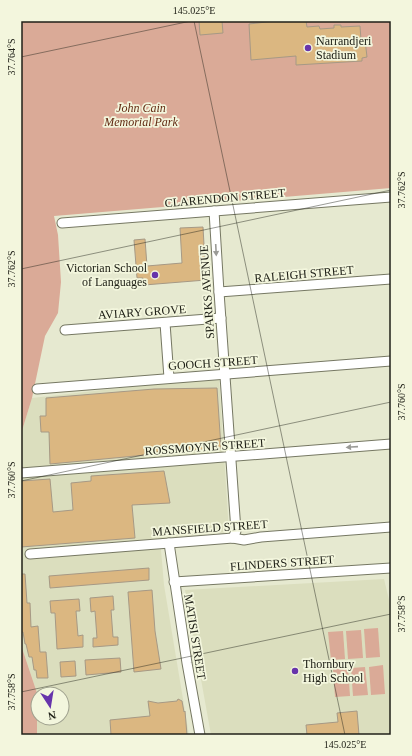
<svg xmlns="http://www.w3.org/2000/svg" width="412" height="756" viewBox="0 0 412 756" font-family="Georgia,serif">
<rect width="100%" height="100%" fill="#e6e9d0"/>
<!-- built -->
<g fill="#dbdebe" fill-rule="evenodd">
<path d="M 219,377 L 229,532 L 160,538 L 164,585 L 189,735 L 37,735 L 37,693 L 21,645 L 21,434 L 32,398 ZM 38,694 L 62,694 L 62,718 L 38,718 Z"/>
<path d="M 384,579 L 391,608 L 391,735 L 211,735 L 185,590 Z"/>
</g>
<!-- green -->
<g fill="#daaa97">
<path d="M 21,21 L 391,21 L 391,188 L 54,216 L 58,235 L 61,282 L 58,313 L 45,336 L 32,398 L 21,434 Z"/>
<path d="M 378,628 L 380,657 L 366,658 L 364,629 Z"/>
<path d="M 361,630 L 363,658 L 348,659 L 346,631 Z"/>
<path d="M 343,631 L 345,659 L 331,660 L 328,632 Z"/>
<path d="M 21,645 L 37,693 L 37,735 L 21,735 Z"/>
<path d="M 383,665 L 385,694 L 371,695 L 369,667 Z"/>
<path d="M 348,667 L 350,696 L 335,697 L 333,669 Z"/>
<path d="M 365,667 L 368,695 L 353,696 L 351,668 Z"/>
</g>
<!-- building -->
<g fill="#dbb781" stroke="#a69985">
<path d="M 199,21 L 222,21 L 223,33 L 200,35 Z"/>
<path d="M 275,21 L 306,21 L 307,27 L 319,26 L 320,29 L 334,28 L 334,25 L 341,25 L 341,27 L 360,26 L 361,40 L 365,40 L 367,57 L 362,58 L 362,61 L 296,65 L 296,56 L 251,60 L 249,24 Z"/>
<path d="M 203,227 L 206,280 L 144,285 L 143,278 L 137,278 L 134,240 L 145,239 L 147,266 L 182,263 L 180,228 Z"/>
<path d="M 217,388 L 221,448 L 50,464 L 49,432 L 41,432 L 40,416 L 46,416 L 46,398 L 154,389 Z"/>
<path d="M 164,471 L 170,503 L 132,505 L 135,538 L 21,547 L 21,481 L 50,479 L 53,512 L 73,510 L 71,483 L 91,481 L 91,476 Z"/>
<path d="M 149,568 L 149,580 L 50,588 L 49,576 Z"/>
<path d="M 21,574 L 25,574 L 27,603 L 30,603 L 31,627 L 38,626 L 40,652 L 46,652 L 48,678 L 37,678 L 36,670 L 34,670 L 32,657 L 29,657 L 26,644 L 25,644 L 23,632 L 21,632 Z"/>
<path d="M 152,590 L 155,631 L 161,669 L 134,672 L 128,592 Z"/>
<path d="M 113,596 L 114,610 L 111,610 L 113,637 L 118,637 L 118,645 L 93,647 L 93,638 L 97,638 L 95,611 L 91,612 L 90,598 Z"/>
<path d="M 79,599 L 80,611 L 76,611 L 78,636 L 83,635 L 83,647 L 57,649 L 55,613 L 51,613 L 50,601 Z"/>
<path d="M 120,658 L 121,672 L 86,675 L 85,660 Z"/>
<path d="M 75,661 L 76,676 L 61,677 L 60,662 Z"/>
<path d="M 178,699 L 182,701 L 184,712 L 185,711 L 187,735 L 111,735 L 110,720 L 150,716 L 148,701 L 158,703 L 177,701 Z"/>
<path d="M 357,711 L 359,735 L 307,735 L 306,725 L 338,722 L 337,713 Z"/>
</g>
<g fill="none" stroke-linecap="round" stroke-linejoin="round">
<defs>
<g id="minor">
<path d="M 214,211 L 219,292 L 236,531 L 233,538"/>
<path d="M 62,223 L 391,197"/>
<path d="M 219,292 L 391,279"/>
<path d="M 165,323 L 169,378"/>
<path d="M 65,330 L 221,318"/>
<path d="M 37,389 L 391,361"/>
<path d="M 21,473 L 391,444"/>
<path d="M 169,543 L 187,663 L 200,735"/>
<path d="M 30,554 L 233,538 L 244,540 L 261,537 L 391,527"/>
<path d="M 174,582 L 391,568"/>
</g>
</defs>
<!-- minor casing -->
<use href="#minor" stroke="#767863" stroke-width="11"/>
<!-- minor -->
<use href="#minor" stroke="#fff" stroke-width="9"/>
</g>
<!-- one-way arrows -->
<defs><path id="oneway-solid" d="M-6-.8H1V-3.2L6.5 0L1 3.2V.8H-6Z"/></defs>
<g fill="#9b9b97">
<use href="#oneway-solid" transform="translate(216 250) rotate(87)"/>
<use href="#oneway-solid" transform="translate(352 447) rotate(176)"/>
</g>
<!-- ticks -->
<path fill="none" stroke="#202118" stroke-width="1" stroke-opacity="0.45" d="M 194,21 L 345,735M 21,57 L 191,21M 21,269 L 391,190M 21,481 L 391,402M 21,692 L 391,614"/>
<!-- markers -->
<g fill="#6734ab" stroke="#f3f6dd" stroke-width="1.5">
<circle cx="308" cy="48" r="4"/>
<circle cx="155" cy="275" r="4"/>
<circle cx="295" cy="671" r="4"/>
</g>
<g text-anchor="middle" stroke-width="3.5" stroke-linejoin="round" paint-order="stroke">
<!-- poi labels -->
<g font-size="12" fill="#202118" stroke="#f3f6dd" text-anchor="start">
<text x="316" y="45">Narrandjeri<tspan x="316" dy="14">Stadium</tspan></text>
<text x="147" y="272" text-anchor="end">Victorian School<tspan x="147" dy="14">of Languages</tspan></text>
<text x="303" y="668">Thornbury<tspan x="303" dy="14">High School</tspan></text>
</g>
<!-- park labels -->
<g font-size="12" font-style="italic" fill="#612911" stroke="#f3f6dd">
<text x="141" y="112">John Cain<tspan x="141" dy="14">Memorial Park</tspan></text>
</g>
<!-- street labels -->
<g font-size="12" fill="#202118" stroke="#f3f6dd">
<text transform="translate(225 198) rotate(-5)" y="4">CLARENDON STREET</text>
<text transform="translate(304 274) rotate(-5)" y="4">RALEIGH STREET</text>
<text transform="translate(207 292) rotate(-94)" y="4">SPARKS AVENUE</text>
<text transform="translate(142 312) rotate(-4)" y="4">AVIARY GROVE</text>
<text transform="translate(213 363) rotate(-4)" y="4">GOOCH STREET</text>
<text transform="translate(205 447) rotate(-4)" y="4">ROSSMOYNE STREET</text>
<text transform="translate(210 528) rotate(-4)" y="4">MANSFIELD STREET</text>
<text transform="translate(282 563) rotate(-4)" y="4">FLINDERS STREET</text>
<text transform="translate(195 637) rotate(81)" y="4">MATISI STREET</text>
</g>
</g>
<!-- border -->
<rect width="412" height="756" fill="none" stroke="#f3f6dd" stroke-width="44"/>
<!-- north arrow -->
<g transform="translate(50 706) rotate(168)"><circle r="19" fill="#f3f6dd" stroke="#9fa18e"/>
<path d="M0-3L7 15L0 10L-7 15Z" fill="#6734ab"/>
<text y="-6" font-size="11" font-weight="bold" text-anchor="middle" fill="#202118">N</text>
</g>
<rect x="22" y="22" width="368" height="712" fill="none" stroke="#202118" stroke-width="1.5"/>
<g font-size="10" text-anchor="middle" fill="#202118">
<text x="194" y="14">145.025°E</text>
<text transform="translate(11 57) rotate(-90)" y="4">37.764°S</text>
<text transform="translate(401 190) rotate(-90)" y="4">37.762°S</text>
<text transform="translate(11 269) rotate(-90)" y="4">37.762°S</text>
<text transform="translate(401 402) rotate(-90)" y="4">37.760°S</text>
<text transform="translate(11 480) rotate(-90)" y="4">37.760°S</text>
<text transform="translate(401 614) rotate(-90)" y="4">37.758°S</text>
<text transform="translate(11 692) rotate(-90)" y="4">37.758°S</text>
<text x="345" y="748">145.025°E</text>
</g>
</svg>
